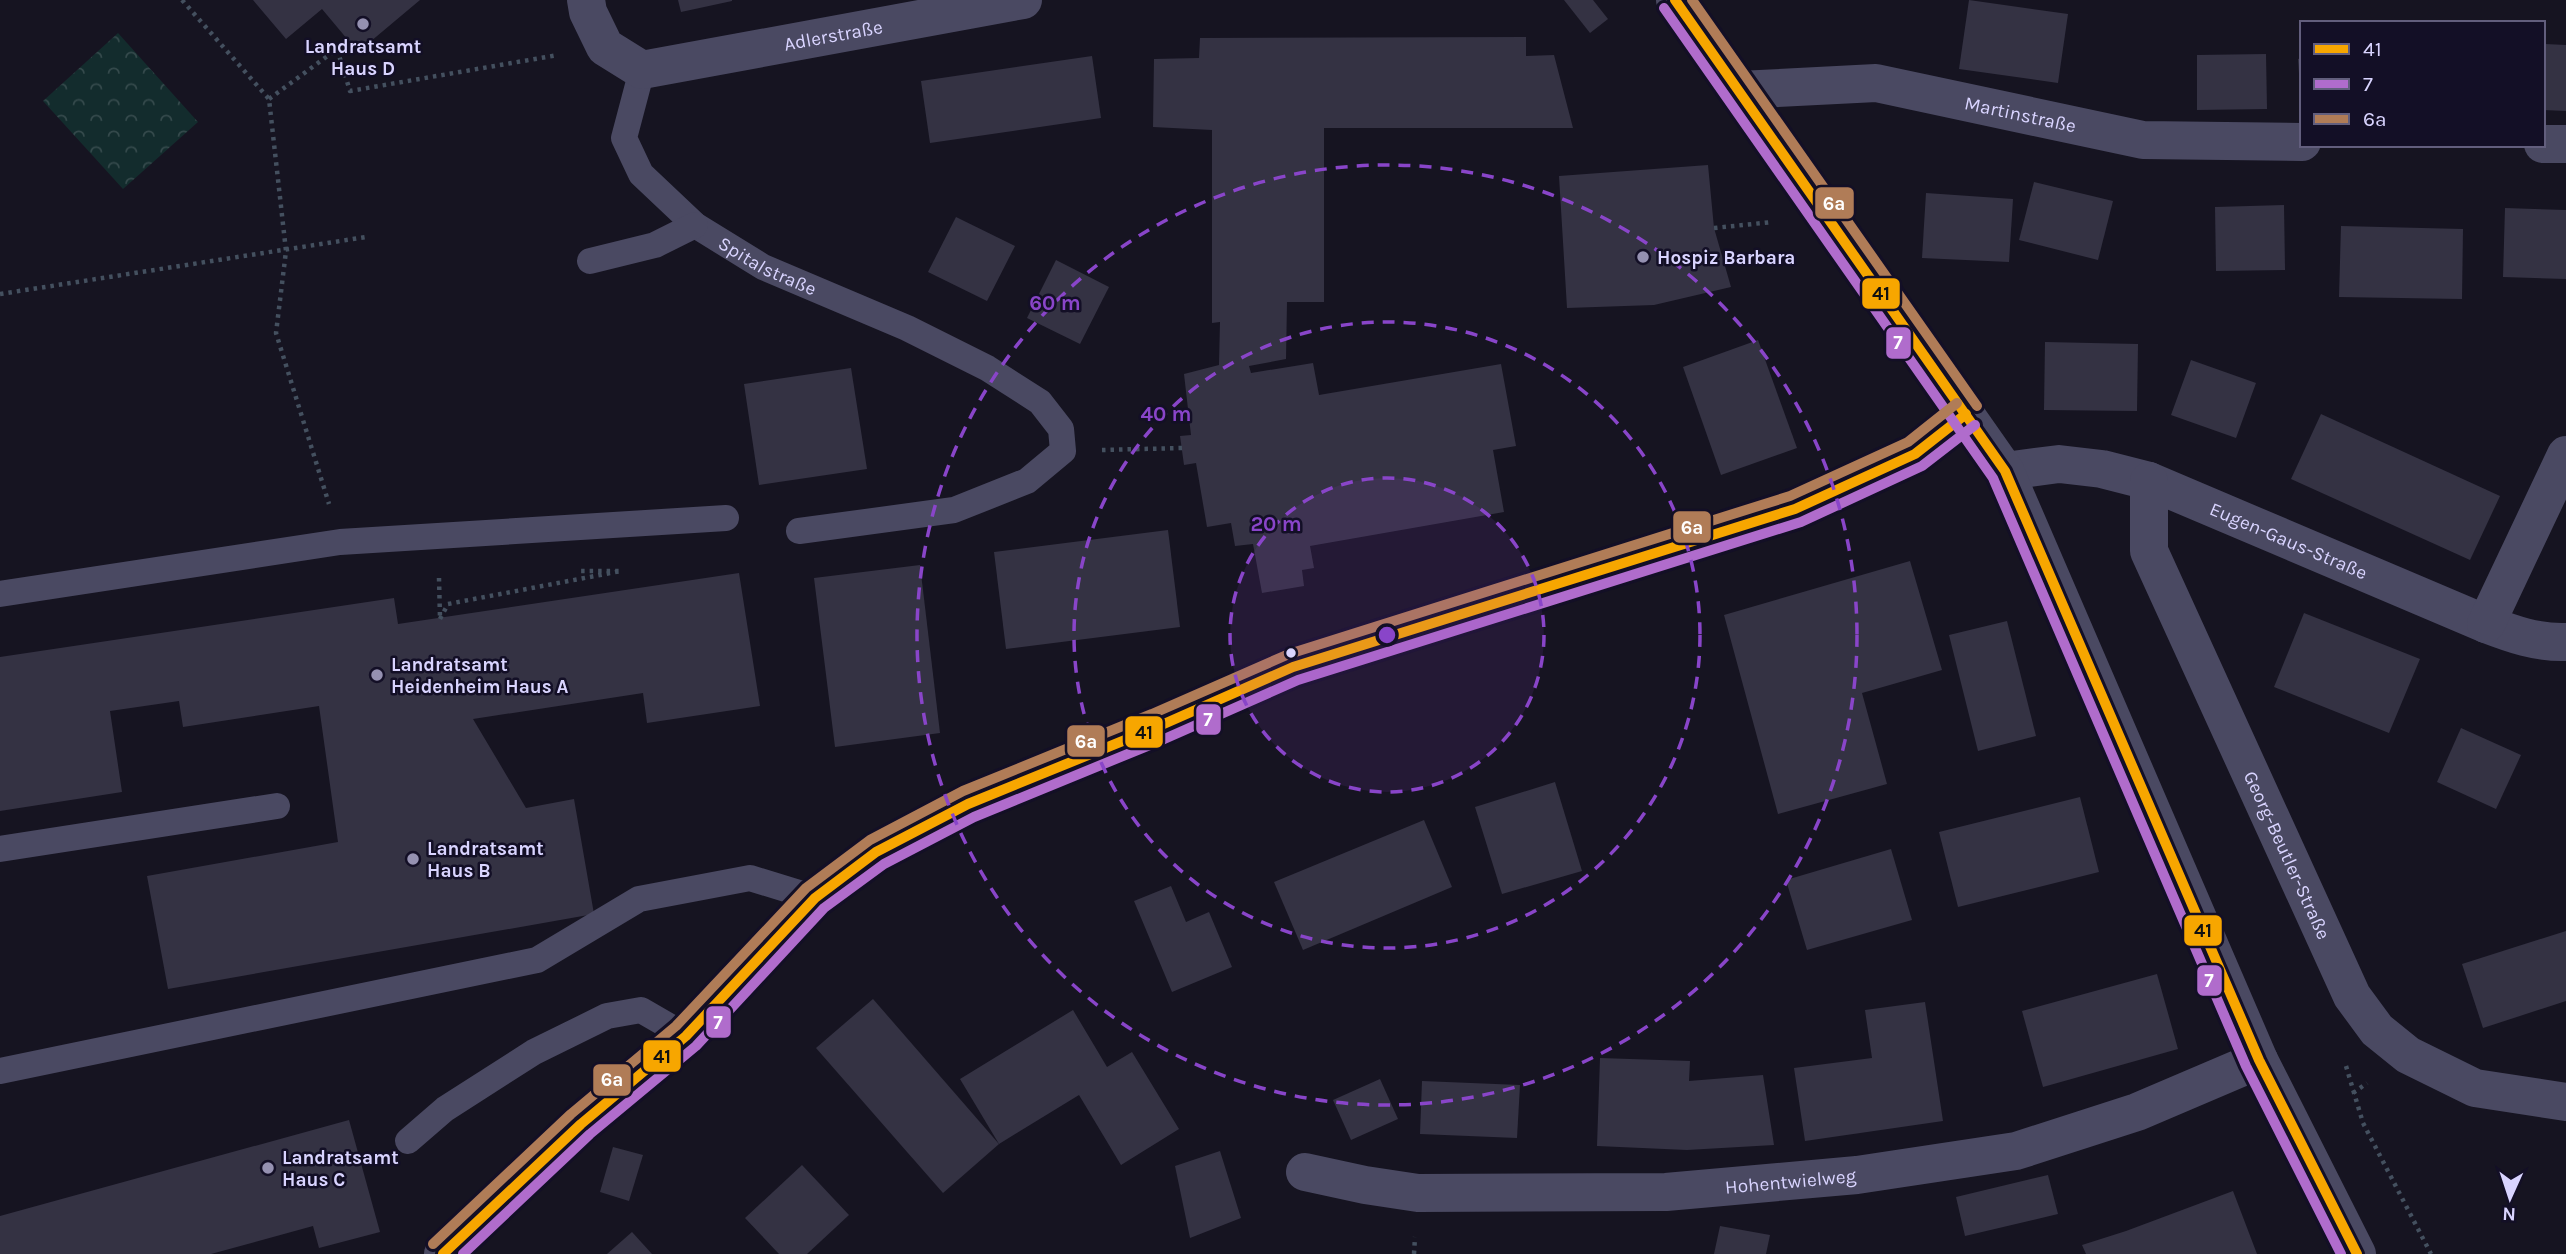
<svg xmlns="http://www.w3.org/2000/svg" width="2566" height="1254" viewBox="0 0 2566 1254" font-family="Karla,sans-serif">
<defs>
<pattern id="park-crowns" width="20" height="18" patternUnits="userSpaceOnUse" patternTransform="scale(1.75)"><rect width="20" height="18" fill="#132c2d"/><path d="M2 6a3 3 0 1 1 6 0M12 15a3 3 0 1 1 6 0" fill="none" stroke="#354a4c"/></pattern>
</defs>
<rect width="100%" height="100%" fill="#161421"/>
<!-- park -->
<path fill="url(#park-crowns)" d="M 118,33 L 198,122 L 123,189 L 43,101 Z"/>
<!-- building -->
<g fill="#343243">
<path d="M 253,0 L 420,0 L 358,52 L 322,9 L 286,39 Z"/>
<path d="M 678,0 L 732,0 L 732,1 L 681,12 Z"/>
<path d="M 1564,0 L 1593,0 L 1608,19 L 1590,33 Z"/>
<path d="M 1969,0 L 2068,14 L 2058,83 L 1959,69 Z"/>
<path d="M 1526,37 L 1526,56 L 1554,55 L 1573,128 L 1324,128 L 1324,302 L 1287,302 L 1286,359 L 1249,366 L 1251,373 L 1313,363 L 1319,395 L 1501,364 L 1516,446 L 1493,450 L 1504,512 L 1310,546 L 1314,568 L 1302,570 L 1304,586 L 1262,593 L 1253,544 L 1235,546 L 1231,523 L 1207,527 L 1196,463 L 1184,465 L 1180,436 L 1191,435 L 1184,374 L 1219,365 L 1220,322 L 1212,323 L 1212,130 L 1153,127 L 1154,59 L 1199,58 L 1200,38 Z"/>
<path d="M 2545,44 L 2566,45 L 2566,111 L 2543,110 Z"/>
<path d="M 2266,54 L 2267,109 L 2197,110 L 2197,55 Z"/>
<path d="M 1092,56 L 1101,118 L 930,143 L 921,81 Z"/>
<path d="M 2302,58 L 2302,88 L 2300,88 L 2298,59 Z"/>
<path d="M 1708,165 L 1714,228 L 1731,287 L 1654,305 L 1567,308 L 1559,176 Z"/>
<path d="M 2034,182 L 2113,201 L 2098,260 L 2019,240 Z"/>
<path d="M 1926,193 L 2013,199 L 2009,262 L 1922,258 Z"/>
<path d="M 2284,205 L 2285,270 L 2216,271 L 2215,207 Z"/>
<path d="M 2505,208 L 2566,210 L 2566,279 L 2503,277 Z"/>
<path d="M 956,217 L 1015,246 L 987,301 L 928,272 Z"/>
<path d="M 2341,226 L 2463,229 L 2462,299 L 2339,297 Z"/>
<path d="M 1056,260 L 1109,287 L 1080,344 L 1027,318 Z"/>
<path d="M 1758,340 L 1797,448 L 1721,475 L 1683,367 Z"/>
<path d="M 2045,342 L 2138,344 L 2137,411 L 2044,410 Z"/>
<path d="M 2191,360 L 2256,383 L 2236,438 L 2171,415 Z"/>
<path d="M 851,368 L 867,469 L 759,485 L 744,384 Z"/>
<path d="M 2321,414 L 2500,496 L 2470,560 L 2291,479 Z"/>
<path d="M 1168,530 L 1180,627 L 1006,649 L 994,552 Z"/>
<path d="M 1910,561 L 1942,670 L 1862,693 L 1887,784 L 1778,814 L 1724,615 Z"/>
<path d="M 920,565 L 940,733 L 835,747 L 814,578 Z"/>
<path d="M 739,573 L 760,706 L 647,723 L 643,693 L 473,719 L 526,808 L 574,799 L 594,914 L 168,989 L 147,876 L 338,842 L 319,706 L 183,727 L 179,701 L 110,711 L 122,792 L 0,811 L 0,657 L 394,598 L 398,624 Z"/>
<path d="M 2304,613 L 2420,659 L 2389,733 L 2274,687 Z"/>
<path d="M 2007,621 L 2036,736 L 1978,751 L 1949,635 Z"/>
<path d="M 2461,728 L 2521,755 L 2496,809 L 2437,782 Z"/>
<path d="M 1555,782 L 1582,871 L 1502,894 L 1475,807 Z"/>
<path d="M 2080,797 L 2099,872 L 1958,907 L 1939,832 Z"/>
<path d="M 1424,820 L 1452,887 L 1303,950 L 1274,882 Z"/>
<path d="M 1891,849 L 1912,920 L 1807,950 L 1786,880 Z"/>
<path d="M 1171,886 L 1186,922 L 1209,912 L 1232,967 L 1172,992 L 1134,901 Z"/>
<path d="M 2566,931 L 2566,1001 L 2483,1028 L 2462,964 Z"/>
<path d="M 2157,974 L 2178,1049 L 2043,1087 L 2022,1011 Z"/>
<path d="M 873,999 L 999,1144 L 943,1193 L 816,1048 Z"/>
<path d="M 1925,1002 L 1943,1121 L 1805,1141 L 1794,1068 L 1872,1058 L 1865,1010 Z"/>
<path d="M 1073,1010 L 1107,1067 L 1132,1052 L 1179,1129 L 1121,1165 L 1079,1095 L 999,1144 L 960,1079 Z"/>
<path d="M 1600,1058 L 1690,1061 L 1689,1081 L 1763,1075 L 1774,1145 L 1687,1150 L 1597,1146 Z"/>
<path d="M 1380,1079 L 1398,1119 L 1351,1140 L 1333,1100 Z"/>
<path d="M 1422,1081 L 1520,1085 L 1517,1138 L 1420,1134 Z"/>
<path d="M 349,1120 L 380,1232 L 319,1248 L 313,1226 L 211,1254 L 0,1254 L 0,1216 Z"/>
<path d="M 613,1147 L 643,1155 L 629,1201 L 600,1192 Z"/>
<path d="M 1220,1151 L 1241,1218 L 1190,1238 L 1175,1166 Z"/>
<path d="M 802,1165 L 849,1215 L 807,1254 L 779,1254 L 745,1218 Z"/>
<path d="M 2048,1175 L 2058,1214 L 1965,1236 L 1956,1197 Z"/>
<path d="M 2233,1191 L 2257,1254 L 2086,1254 L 2082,1245 L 2126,1231 Z"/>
<path d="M 1720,1226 L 1770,1235 L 1766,1254 L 1714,1254 Z"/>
<path d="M 632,1232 L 652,1254 L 607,1254 Z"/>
</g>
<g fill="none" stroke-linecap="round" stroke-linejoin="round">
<!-- path -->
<g stroke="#44505f" stroke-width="4.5" stroke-dasharray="3.5 5" stroke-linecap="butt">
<path d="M 182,0 L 269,99 L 286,251 L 276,333 L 329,504"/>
<path d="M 269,99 L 337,49 L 350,91 L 558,55"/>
<path d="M 1714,228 L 1772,222"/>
<path d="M 0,294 L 366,237"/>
<path d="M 1102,450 L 1182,448"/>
<path d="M 439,578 L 440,618"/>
<path d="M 440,619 L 448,604 L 621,571 L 581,571"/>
<path d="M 2346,1066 L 2363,1123 L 2431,1254"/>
<path d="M 2353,1093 L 2367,1083"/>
<path d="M 1414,1254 L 1415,1237"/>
</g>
<!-- service -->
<g stroke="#4a4962" stroke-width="26">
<path id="s1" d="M 642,70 L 624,138 L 641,174 L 695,225 L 763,267 L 907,328 L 987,368 L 1040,402 L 1061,429 L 1063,451 L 1027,481 L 954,510 L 799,531"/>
<path d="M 590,261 L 655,245 L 695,225"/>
<path d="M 0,594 L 340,542 L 726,518"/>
<path d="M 0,849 L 277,806"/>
<path d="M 0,1071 L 537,960 L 639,899 L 750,878 L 815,898"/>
<path d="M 408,1141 L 445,1109 L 534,1052 L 607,1016 L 641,1010 L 686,1036"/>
</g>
<!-- minor -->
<g stroke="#4a4962" stroke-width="38">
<path id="s2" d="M 586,0 L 588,12 L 605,47 L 642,70 L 1023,0"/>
<path id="s3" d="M 1739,90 L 1876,83 L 2143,140 L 2302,142"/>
<path d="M 2543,144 L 2566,144"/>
<path id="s4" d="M 2005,471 L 2059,464 L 2102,469 L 2149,481 L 2486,624 C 2512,634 2537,643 2566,642"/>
<path id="s5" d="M 2149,481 L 2149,551 L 2352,996 L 2377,1030 L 2408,1055 L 2475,1088 L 2566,1102"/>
<path d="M 2486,624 L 2566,455"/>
<path id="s6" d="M 1305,1172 L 1365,1185 L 1418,1193 L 1666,1192 L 1857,1175 L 2016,1151 L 2137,1112 L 2259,1060"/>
<path d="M 443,1254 L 581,1124 L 686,1036 L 815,898 L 876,852 L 968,804 L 1157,727 L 1293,667 L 1795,509 L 1915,454 L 1966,414"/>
</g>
<!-- tertiary -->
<path stroke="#4a4962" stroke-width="38" d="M 1675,0 L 2005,471 L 2259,1060 L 2357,1254"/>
<defs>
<g id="bus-1">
<path d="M 1675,0 L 2005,471 L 2259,1060 L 2357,1254"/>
<path d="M 443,1254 L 581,1124 L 686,1036 L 815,898 L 876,852 L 968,804 L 1157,727 L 1293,667 L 1795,509 L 1915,454 L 1966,414"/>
</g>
<g id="bus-2">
<path d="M 1664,8 L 1993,478 L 2246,1066 L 2341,1254"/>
<path d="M 463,1254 L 590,1134 L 696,1046 L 824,908 L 884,864 L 974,817 L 1162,740 L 1298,680 L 1801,522 L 1922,466 L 1975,425"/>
</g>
<g id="bus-3">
<path d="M 1692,0 L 1977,406"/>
<path d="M 433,1244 L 571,1114 L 676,1026 L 806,888 L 870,840 L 963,791 L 1152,714 L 1289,654 L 1790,496 L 1908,442 L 1957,403"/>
</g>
</defs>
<!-- bus-1 casing -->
<use href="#bus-1" stroke="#130f26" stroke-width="16"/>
<!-- bus-2 casing -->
<use href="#bus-2" stroke="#130f26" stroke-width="16"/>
<!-- bus-3 casing -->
<use href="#bus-3" stroke="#130f26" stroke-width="16"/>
<!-- bus-1 -->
<use href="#bus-1" stroke="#f7a600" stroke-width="10"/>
<!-- bus-2 -->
<use href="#bus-2" stroke="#b06ccc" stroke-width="10"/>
<!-- bus-3 -->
<use href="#bus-3" stroke="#b07c57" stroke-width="10"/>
</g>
<!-- distance rings -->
<circle cx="1387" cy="635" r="157" fill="#8945c9" fill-opacity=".12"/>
<g fill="none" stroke="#8945c9" stroke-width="3.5" stroke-dasharray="12 9">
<circle cx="1387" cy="635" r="157"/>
<circle cx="1387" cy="635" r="313"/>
<circle cx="1387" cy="635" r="470"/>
</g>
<!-- markers -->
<g fill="#9591b1" stroke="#130f26" stroke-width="2.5">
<circle cx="363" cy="24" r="7"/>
<circle cx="1643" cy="257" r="7"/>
<circle cx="377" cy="675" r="7"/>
<circle cx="413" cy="859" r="7"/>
<circle cx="268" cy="1168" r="7"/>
</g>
<circle fill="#d9d4ff" stroke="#130f26" stroke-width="2.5" cx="1291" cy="653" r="6"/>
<g text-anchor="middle" stroke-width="5" stroke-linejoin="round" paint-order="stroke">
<!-- street labels -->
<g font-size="19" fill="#d9d4ff" stroke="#130f26">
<text dy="7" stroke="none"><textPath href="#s2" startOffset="289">Adlerstraße</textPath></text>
<text dy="7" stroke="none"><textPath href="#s3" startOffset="285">Martinstraße</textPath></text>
<text dy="7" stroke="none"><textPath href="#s1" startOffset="268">Spitalstraße</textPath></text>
<text dy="7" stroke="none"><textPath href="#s4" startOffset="298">Eugen-Gaus-Straße</textPath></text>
<text dy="7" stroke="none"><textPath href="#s5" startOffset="404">Georg-Beutler-Straße</textPath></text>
<text dy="7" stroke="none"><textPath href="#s6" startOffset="488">Hohentwielweg</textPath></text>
</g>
<!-- poi labels -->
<g font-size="19" font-weight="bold" fill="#d9d4ff" stroke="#130f26" text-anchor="start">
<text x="363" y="53" text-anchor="middle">Landratsamt<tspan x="363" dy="22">Haus D</tspan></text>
<text x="1657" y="264">Hospiz Barbara</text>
<text x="391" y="671">Landratsamt<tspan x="391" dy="22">Heidenheim Haus A</tspan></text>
<text x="427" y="855">Landratsamt<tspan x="427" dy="22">Haus B</tspan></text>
<text x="282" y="1164">Landratsamt<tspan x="282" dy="22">Haus C</tspan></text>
</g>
</g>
<circle cx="1387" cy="635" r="10" fill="#8945c9" stroke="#130f26" stroke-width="3.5"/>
<g font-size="21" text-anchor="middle" font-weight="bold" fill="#8945c9" stroke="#130f26" stroke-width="5" stroke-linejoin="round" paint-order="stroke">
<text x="1055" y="310">60 m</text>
<text x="1166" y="421">40 m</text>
<text x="1276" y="531">20 m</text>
</g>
<g stroke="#130f26" stroke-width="2.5">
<rect x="1814" y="186" width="41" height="34" rx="7" fill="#b07c57"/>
<rect x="1861" y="277" width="40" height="33" rx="7" fill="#f7a600"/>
<rect x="1885" y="326" width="27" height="34" rx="7" fill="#b06ccc"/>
<rect x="1672" y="510" width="40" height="34" rx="7" fill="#b07c57"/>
<rect x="1195" y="703" width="27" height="33" rx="7" fill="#b06ccc"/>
<rect x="1124" y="715" width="40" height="34" rx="7" fill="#f7a600"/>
<rect x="1066" y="724" width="40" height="34" rx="7" fill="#b07c57"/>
<rect x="2183" y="914" width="40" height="33" rx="7" fill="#f7a600"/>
<rect x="2196" y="964" width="27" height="33" rx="7" fill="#b06ccc"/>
<rect x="705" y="1005" width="27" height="34" rx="7" fill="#b06ccc"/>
<rect x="642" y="1039" width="40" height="34" rx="7" fill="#f7a600"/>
<rect x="592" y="1063" width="40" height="34" rx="7" fill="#b07c57"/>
</g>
<g font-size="19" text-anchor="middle" font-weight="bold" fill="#fff">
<text x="1834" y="210">6a</text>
<text x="1898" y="349">7</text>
<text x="1692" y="534">6a</text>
<text x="1208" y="726">7</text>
<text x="1086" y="748">6a</text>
<text x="2209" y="987">7</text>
<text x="718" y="1029">7</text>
<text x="612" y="1086">6a</text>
</g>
<g font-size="19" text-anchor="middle" font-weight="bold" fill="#111">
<text x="1881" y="300">41</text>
<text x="1144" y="739">41</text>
<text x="2203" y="937">41</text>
<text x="662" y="1063">41</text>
</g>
<!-- legend -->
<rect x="2300" y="21" width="245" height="126" fill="#130f26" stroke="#625e7d" stroke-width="2"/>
<rect x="2314" y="44" width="35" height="10" fill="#f7a600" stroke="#625e7d" stroke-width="2"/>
<text x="2363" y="56" font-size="21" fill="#d9d4ff">41</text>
<rect x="2314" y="79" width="35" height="10" fill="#b06ccc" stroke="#625e7d" stroke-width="2"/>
<text x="2363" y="91" font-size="21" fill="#d9d4ff">7</text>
<rect x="2314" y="114" width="35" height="10" fill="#b07c57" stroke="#625e7d" stroke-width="2"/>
<text x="2363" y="126" font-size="21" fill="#d9d4ff">6a</text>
<!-- north arrow -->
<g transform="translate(2510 1198) rotate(183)" stroke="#130f26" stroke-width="5" paint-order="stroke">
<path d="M0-5L12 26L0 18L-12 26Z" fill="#d9d4ff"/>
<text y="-10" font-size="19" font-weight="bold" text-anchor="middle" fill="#d9d4ff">N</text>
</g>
</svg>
